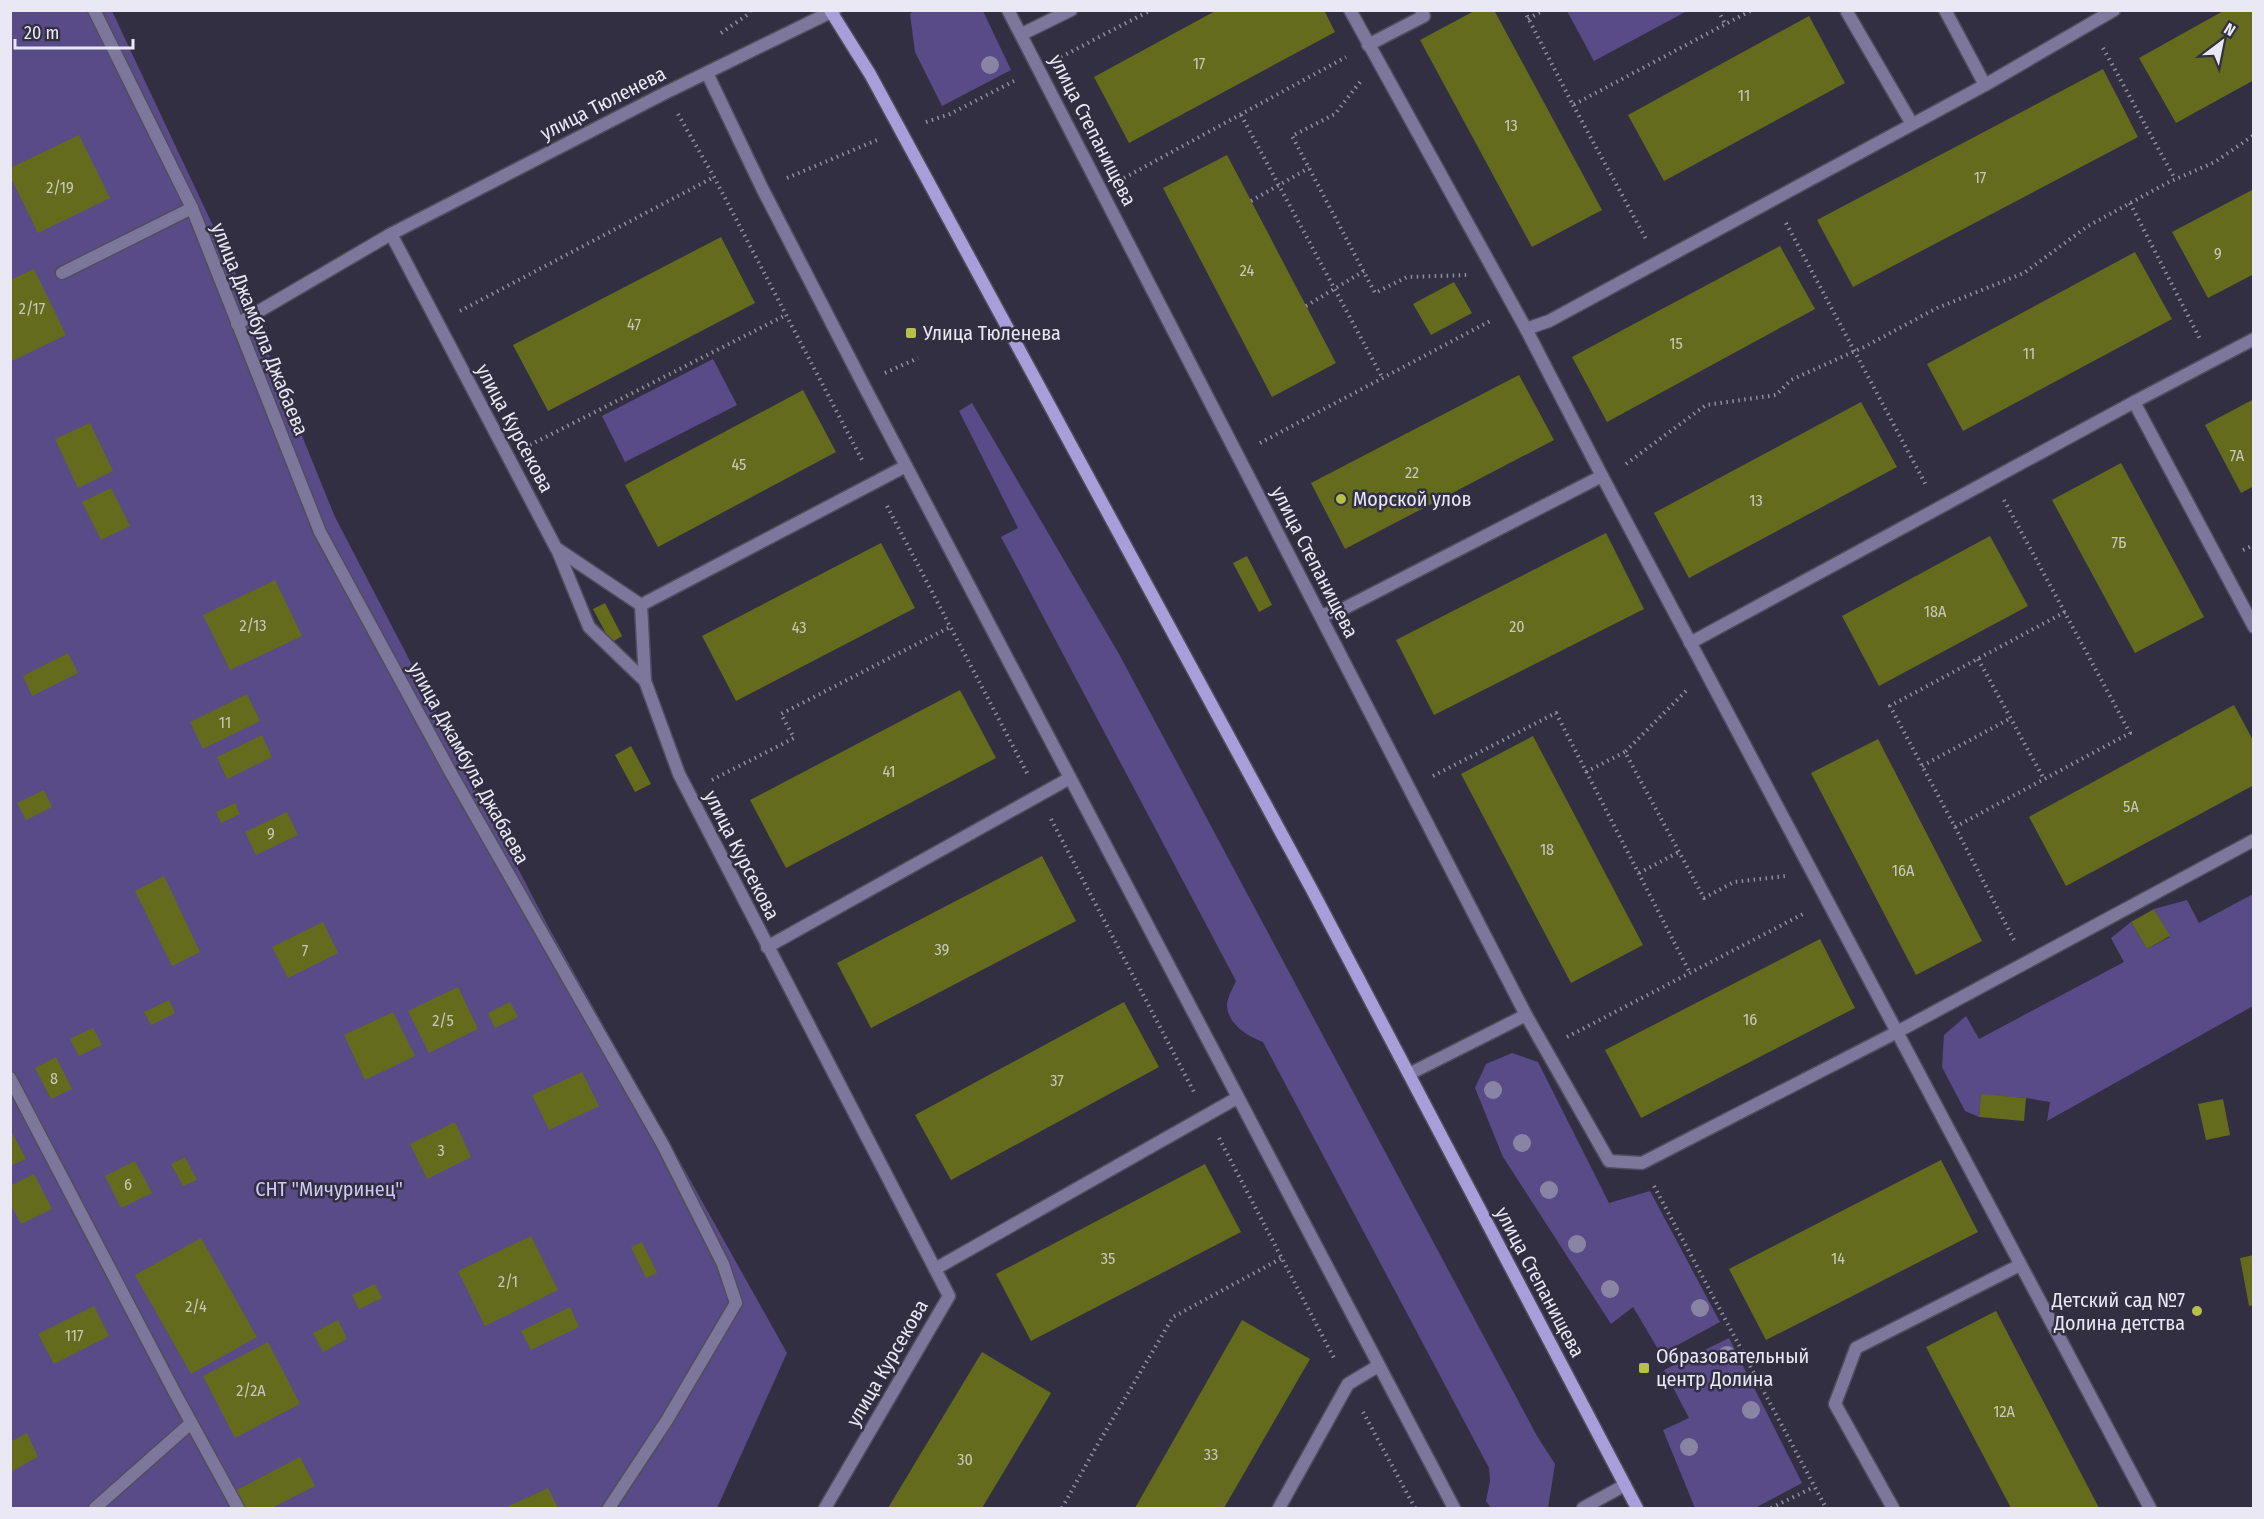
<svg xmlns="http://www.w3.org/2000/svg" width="2264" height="1519" viewBox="0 0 2264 1519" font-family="'Fira Sans Condensed',sans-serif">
<rect width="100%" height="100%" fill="#332f42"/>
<!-- green -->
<g fill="#594b88">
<path d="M 10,11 L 112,11 L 239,281 L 335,517 L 549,928 L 787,1353 L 717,1508 L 11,1508 Z"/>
<path d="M 913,11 L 983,11 L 1011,70 L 942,106 L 915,52 L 910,14 Z"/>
<path d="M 1567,11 L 1687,11 L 1594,61 Z"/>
<path d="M 713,359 L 737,405 L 625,462 L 602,416 Z"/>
<path d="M 972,403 L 1119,654 L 1537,1436 L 1555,1464 L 1548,1508 L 1491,1508 L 1486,1501 L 1490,1481 L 1489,1468 L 1263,1042 C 1247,1036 1227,1024 1227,1004 C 1228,997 1233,987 1236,981 L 1001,537 L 1018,528 L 959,411 Z"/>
<path d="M 2253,894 L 2253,1006 L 2047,1121 L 2050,1102 L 2026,1098 L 1981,1095 L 1979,1117 L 1965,1111 L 1942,1067 L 1944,1035 L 1966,1016 L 1979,1039 L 2124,962 L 2111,938 L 2131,922 L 2147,949 L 2170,937 L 2154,909 L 2187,900 L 2199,923 Z"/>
<path d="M 1512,1053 L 1538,1062 L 1609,1203 L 1650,1191 L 1720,1322 L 1661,1354 L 1633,1307 L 1611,1324 L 1503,1157 L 1475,1088 L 1486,1064 Z"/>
<path d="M 1729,1338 L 1802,1483 L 1755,1508 L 1695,1508 L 1663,1430 L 1689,1418 L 1664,1370 Z"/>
</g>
<!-- building -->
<g fill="#646b1c">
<path d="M 1217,10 L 1324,10 L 1335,32 L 1129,143 L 1094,77 Z"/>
<path d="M 1476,10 L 1494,10 L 1602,210 L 1532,247 L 1420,40 Z"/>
<path d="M 2225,10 L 2254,10 L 2254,80 L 2176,123 L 2139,58 Z"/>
<path d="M 1809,16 L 1845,83 L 1664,181 L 1628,115 Z"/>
<path d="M 2103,69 L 2138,137 L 1853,287 L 1817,220 Z"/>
<path d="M 79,135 L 110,198 L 38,233 L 10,176 L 10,168 Z"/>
<path d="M 1227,155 L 1336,363 L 1272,397 L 1163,188 Z"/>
<path d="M 2254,189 L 2254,274 L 2208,298 L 2172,232 Z"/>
<path d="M 721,237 L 755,303 L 548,411 L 513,345 Z"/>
<path d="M 1780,246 L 1815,309 L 1607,422 L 1572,357 Z"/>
<path d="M 2135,252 L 2172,319 L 1963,431 L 1927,364 Z"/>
<path d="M 34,269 L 66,335 L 10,362 L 10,280 Z"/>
<path d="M 1454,282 L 1472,313 L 1431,335 L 1413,304 Z"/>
<path d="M 1519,375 L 1554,440 L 1345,549 L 1311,483 Z"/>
<path d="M 803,390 L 836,452 L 658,547 L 625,485 Z"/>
<path d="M 2254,399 L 2254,486 L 2241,493 L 2205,425 Z"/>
<path d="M 1861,402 L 1897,467 L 1689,578 L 1654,513 Z"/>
<path d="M 90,423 L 113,471 L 78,488 L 55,439 Z"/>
<path d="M 2121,463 L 2204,617 L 2135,653 L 2052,500 Z"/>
<path d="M 111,488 L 130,526 L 101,540 L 82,502 Z"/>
<path d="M 1606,533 L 1644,609 L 1434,715 L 1396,640 Z"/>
<path d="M 1990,536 L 2028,606 L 1879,686 L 1842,616 Z"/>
<path d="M 881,543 L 915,608 L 736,701 L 702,636 Z"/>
<path d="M 1247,556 L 1272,605 L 1259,612 L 1233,563 Z"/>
<path d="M 275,580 L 302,636 L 230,670 L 203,615 Z"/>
<path d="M 605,603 L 622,636 L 611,643 L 593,609 Z"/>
<path d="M 68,653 L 78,673 L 32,696 L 23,676 Z"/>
<path d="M 960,690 L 996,758 L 786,868 L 750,800 Z"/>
<path d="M 247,694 L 260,721 L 203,749 L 190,722 Z"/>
<path d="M 2234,705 L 2254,742 L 2254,785 L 2066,886 L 2029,817 Z"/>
<path d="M 262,735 L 272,757 L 227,779 L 217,757 Z"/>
<path d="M 1533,736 L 1643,945 L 1571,983 L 1461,774 Z"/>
<path d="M 1878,739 L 1982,941 L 1916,975 L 1811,773 Z"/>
<path d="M 631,746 L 651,784 L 635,792 L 615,755 Z"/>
<path d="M 44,790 L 52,807 L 26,820 L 17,803 Z"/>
<path d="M 235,803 L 240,814 L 221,823 L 216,812 Z"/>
<path d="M 287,812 L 298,835 L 256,855 L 245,832 Z"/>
<path d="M 1042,856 L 1076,921 L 871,1028 L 837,963 Z"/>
<path d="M 164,876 L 200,952 L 172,966 L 135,891 Z"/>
<path d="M 2154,909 L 2170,936 L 2147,949 L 2131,922 Z"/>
<path d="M 323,922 L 338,953 L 288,978 L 272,947 Z"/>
<path d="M 1820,939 L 1855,1008 L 1641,1118 L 1605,1050 Z"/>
<path d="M 458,987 L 478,1029 L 429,1053 L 408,1011 Z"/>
<path d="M 169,1000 L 175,1013 L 151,1025 L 144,1012 Z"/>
<path d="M 510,1002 L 518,1017 L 495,1028 L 488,1013 Z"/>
<path d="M 1124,1002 L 1159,1067 L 951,1180 L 915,1115 Z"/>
<path d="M 393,1012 L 415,1056 L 365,1080 L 344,1035 Z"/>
<path d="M 93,1028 L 102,1045 L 79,1056 L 70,1039 Z"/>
<path d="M 56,1057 L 72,1089 L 51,1099 L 35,1068 Z"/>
<path d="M 582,1072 L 599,1106 L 549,1130 L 532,1095 Z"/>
<path d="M 1981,1094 L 2026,1098 L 2024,1121 L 1979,1117 Z"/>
<path d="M 2223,1099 L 2230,1135 L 2206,1140 L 2198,1104 Z"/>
<path d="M 455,1122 L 471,1157 L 427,1179 L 410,1144 Z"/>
<path d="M 10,1129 L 26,1159 L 10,1166 Z"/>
<path d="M 185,1157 L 197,1180 L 183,1186 L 171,1164 Z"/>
<path d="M 1941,1160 L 1978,1232 L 1766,1340 L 1729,1269 Z"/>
<path d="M 135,1161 L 152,1193 L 121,1208 L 105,1176 Z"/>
<path d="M 1205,1164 L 1241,1232 L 1031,1341 L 996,1274 Z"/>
<path d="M 34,1174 L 52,1209 L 21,1224 L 10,1203 L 10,1186 Z"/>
<path d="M 531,1236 L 558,1290 L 485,1326 L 458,1271 Z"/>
<path d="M 201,1238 L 257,1337 L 191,1374 L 135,1275 Z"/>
<path d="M 642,1242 L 657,1273 L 646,1278 L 631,1247 Z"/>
<path d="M 2254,1255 L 2254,1305 L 2249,1306 L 2240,1258 Z"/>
<path d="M 375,1284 L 382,1298 L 359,1309 L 352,1295 Z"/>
<path d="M 94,1306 L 109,1336 L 54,1364 L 38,1334 Z"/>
<path d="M 570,1307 L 579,1327 L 531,1350 L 521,1331 Z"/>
<path d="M 1996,1311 L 2075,1462 L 2099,1508 L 2011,1508 L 1926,1347 Z"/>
<path d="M 338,1320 L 347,1339 L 323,1352 L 313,1333 Z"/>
<path d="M 1242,1320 L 1310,1359 L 1224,1508 L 1135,1508 Z"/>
<path d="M 268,1342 L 300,1404 L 235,1438 L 203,1376 Z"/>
<path d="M 982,1352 L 1051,1393 L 982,1508 L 888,1508 Z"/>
<path d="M 27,1433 L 38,1457 L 12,1471 L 10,1442 Z"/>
<path d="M 300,1457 L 315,1486 L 272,1508 L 245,1508 L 235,1491 Z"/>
<path d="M 548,1488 L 558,1508 L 505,1508 Z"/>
</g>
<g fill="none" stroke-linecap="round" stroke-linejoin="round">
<defs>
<g id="lane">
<path d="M 1008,10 L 1526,1015 L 1409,1074"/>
<path d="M 1350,10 L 1526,329 L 1549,321 L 1985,85 L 2114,10"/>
<path d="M 1945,10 L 1985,85"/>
<path d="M 1847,12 L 1912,124"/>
<path d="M 1022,34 L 1071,10"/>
<path d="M 1368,45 L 1424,16 L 1421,10"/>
<path d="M 707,73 L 762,188 L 863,384 L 1454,1508"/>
<path d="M 62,273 L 192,208"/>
<path d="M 1526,329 L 1602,476"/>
<path d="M 2134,402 L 2254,339"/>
<path d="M 641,605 L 906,466"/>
<path d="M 1321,615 L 1341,610 L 1602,476 L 1897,1032 L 1642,1163 L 1609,1161 L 1526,1015"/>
<path d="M 1690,643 L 2134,402 L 2254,627"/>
<path d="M 767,947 L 1070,778"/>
<path d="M 935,1269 L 1237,1098"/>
<path d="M 95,1508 L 191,1423"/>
<path d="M 1279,1508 L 1348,1384 L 1378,1366"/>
<path d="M 1583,1508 L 1625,1485"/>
<path d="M 1893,1508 L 1835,1404 L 1856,1348 L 2020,1265"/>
<path d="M 2150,1508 L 1897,1032 L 2254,840"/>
</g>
<g id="street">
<path d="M 94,10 L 192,208 L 320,532 L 452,775 L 663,1145 L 723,1264 L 736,1303 L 667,1420 L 609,1508"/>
<path d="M 391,234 L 556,548 L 641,605 L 645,681 L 679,774 L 949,1296 L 825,1508"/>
<path d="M 237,324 L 391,234 L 665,93 L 835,10"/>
<path d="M 557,549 L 589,627 L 645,681"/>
<path d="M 10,1078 L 175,1393 L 238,1508"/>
</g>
<path id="secondary" d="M 830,10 L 870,74 L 1311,888 L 1637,1508"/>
</defs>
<!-- lane casing -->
<use href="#lane" stroke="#504d5e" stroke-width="15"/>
<!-- street casing -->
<use href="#street" stroke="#504d5e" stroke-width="15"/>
<!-- secondary casing -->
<use href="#secondary" stroke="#504d5e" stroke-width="15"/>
<!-- path -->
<g stroke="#918f9e" stroke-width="4" stroke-dasharray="1.5 4.5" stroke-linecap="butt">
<path d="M 1524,10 L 1573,105 L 1752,10"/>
<path d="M 1718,10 L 1725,24"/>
<path d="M 1528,19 L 1544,10"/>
<path d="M 721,33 L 750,13 L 750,10"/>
<path d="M 2103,48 L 2175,179"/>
<path d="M 1061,57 L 1151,10"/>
<path d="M 1360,82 L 1335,114 L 1292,136 L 1375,293 L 1407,277 L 1467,275"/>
<path d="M 1573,105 L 1646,239"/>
<path d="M 678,114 L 714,177 L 862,460"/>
<path d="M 1241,115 L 1382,377"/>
<path d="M 926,122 L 950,114 L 1014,81"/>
<path d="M 787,178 L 877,140"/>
<path d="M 1124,178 L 1346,57"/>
<path d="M 1251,201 L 1309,168"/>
<path d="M 2130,203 L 2200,339"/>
<path d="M 1786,223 L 1927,487"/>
<path d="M 1306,306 L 1364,271"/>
<path d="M 460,311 L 714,177"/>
<path d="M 885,373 L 918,358"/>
<path d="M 1260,443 L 1492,320"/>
<path d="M 530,445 L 786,315"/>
<path d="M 1626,464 L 1706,405 L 1776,395 L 1791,380 L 1864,347 L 1937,308 L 2024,273 L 2088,226 L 2169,182 L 2215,162 L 2254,135"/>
<path d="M 2004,500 L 2130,733 L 1955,827 L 1890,706 L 2065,612"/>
<path d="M 887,506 L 1027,773"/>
<path d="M 2243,550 L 2254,545"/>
<path d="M 1978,659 L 2044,779"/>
<path d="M 1686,691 L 1625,752 L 1704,898 L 1734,882 L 1786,876"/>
<path d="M 1922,766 L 2011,718"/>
<path d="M 1586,772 L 1625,752"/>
<path d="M 1433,776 L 1556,713 L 1690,973"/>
<path d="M 712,780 L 794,738 L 781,714 L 950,627"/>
<path d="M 1051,819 L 1194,1092"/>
<path d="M 1955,827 L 2014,940"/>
<path d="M 1639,873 L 1679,852"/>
<path d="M 1567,1037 L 1805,913"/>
<path d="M 1219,1138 L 1335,1360"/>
<path d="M 1654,1186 L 1826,1508"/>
<path d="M 1363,1412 L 1415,1508"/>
<path d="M 1062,1508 L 1095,1449 L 1173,1317 L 1282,1258"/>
<path d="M 1771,1508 L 1814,1487"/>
</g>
<!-- lane -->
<use href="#lane" stroke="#7e779c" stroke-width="12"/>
<!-- street -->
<use href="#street" stroke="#7e779c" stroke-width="12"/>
<!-- secondary -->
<use href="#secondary" stroke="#a89ed9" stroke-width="12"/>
</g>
<!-- trees -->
<g fill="#8984a4">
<circle cx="990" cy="65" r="9"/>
<circle cx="1493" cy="1090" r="9"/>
<circle cx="1522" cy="1143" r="9"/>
<circle cx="1549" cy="1190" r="9"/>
<circle cx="1577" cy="1244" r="9"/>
<circle cx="1610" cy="1289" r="9"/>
<circle cx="1700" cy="1308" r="9"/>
<circle cx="1727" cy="1355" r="9"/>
<circle cx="1751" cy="1410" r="9"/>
<circle cx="1689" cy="1447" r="9"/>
</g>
<!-- markers -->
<g fill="#b6c149" stroke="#332f42" stroke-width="2">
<rect x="905" y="327" width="12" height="12" rx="3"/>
<circle cx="1341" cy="499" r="6"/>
<circle cx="2197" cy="1311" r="6"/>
<rect x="1638" y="1362" width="12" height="12" rx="3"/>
</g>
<g text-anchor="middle" stroke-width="5" stroke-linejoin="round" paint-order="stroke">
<!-- number labels -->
<g font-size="16" fill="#c8c9be">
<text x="1199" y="69">17</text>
<text x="1744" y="101">11</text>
<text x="1511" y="131">13</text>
<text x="1980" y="183">17</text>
<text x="60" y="193">2/19</text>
<text x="2218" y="259">9</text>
<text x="1247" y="276">24</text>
<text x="32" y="314">2/17</text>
<text x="634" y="330">47</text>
<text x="1676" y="349">15</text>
<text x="2029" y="359">11</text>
<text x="2237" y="461">7А</text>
<text x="739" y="470">45</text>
<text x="1412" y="478">22</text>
<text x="1756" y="506">13</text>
<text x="2119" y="548">7Б</text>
<text x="1935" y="617">18А</text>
<text x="253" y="631">2/13</text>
<text x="1517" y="632">20</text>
<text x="799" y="633">43</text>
<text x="225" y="728">11</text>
<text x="889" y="777">41</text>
<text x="2131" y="812">5А</text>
<text x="271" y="839">9</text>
<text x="1547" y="855">18</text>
<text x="1903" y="876">16А</text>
<text x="942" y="955">39</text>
<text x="305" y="956">7</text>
<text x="1750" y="1025">16</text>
<text x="443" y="1026">2/5</text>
<text x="54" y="1084">8</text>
<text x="1057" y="1086">37</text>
<text x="441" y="1156">3</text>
<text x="128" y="1190">6</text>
<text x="1108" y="1264">35</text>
<text x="1838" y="1264">14</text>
<text x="508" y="1287">2/1</text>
<text x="196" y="1312">2/4</text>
<text x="74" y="1341">117</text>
<text x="251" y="1396">2/2А</text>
<text x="2004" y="1417">12А</text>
<text x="1211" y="1460">33</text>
<text x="965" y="1465">30</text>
</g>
<!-- street labels -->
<g font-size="20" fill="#e9e8f4" stroke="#332f42">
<text transform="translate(603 103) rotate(-27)" y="7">улица Тюленева</text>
<text transform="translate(1093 130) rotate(63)" y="7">улица Степанищева</text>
<text transform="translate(260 329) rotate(68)" y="7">улица Джамбула Джабаева</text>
<text transform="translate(515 428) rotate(62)" y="7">улица Курсекова</text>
<text transform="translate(1315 562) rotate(63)" y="7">улица Степанищева</text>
<text transform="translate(469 763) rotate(61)" y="7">улица Джамбула Джабаева</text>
<text transform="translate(742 855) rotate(63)" y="7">улица Курсекова</text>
<text transform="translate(1540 1282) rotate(62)" y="7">улица Степанищева</text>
<text transform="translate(887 1363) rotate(-60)" y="7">улица Курсекова</text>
</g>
<!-- poi labels -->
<g font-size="20" fill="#e9e8f4" stroke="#332f42" text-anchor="start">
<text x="923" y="340">Улица Тюленева</text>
<text x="1353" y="506">Морской улов</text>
<text x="2185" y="1307" text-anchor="end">Детский сад №7<tspan x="2185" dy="23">Долина детства</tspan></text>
<text x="1656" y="1363">Образовательный<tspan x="1656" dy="23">центр Долина</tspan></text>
</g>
<!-- park labels -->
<g font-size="20" fill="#d0c9f5" stroke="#332f42">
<text x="329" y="1196">СНТ "Мичуринец"</text>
</g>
</g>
<!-- border -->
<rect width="2264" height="1519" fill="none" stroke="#e9e8f4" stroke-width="24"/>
<!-- north arrow -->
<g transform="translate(2222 42) rotate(32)" stroke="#332f42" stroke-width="4.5" paint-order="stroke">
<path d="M0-4.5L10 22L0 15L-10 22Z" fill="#e9e8f4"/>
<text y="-9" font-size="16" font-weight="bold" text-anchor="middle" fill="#e9e8f4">N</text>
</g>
<!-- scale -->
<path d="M15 39v9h118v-9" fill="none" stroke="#e9e8f4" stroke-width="3"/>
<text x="24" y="39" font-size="18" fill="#e9e8f4" stroke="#332f42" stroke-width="4.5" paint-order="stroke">20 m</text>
</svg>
